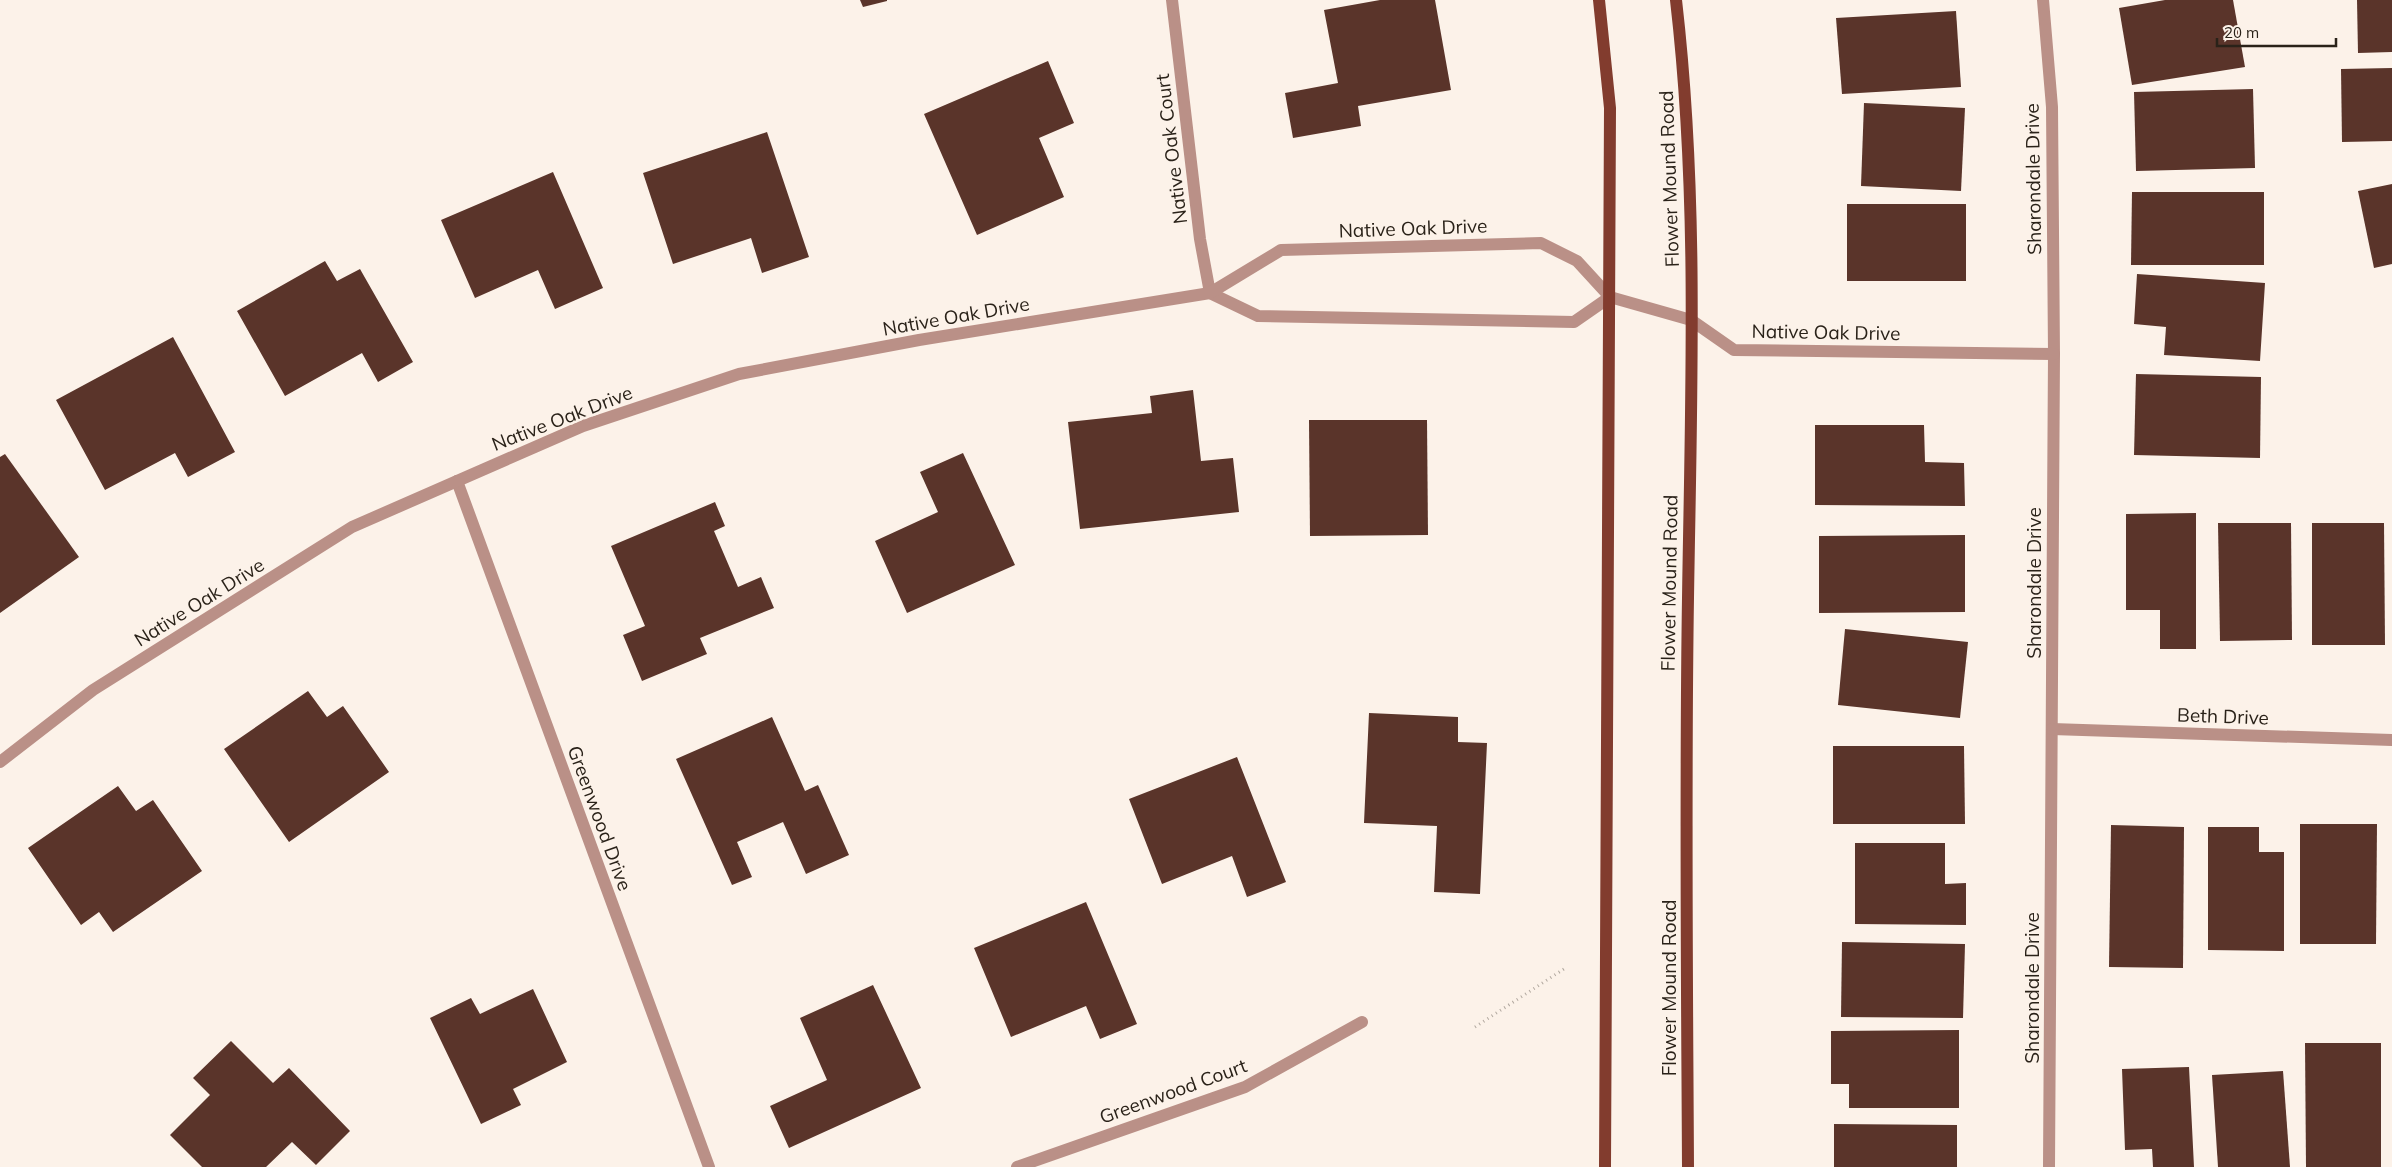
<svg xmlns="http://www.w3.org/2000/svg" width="2392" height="1167" viewBox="0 0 2392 1167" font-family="Mulish,sans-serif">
<rect width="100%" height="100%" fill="#fcf2e9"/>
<!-- building -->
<g fill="#5a342a">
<path d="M 860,0 L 887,0 L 887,1 L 863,7 Z"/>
<path d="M 1380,0 L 1435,0 L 1451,90 L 1358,106 L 1361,126 L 1293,138 L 1285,93 L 1338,83 L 1324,10 Z"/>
<path d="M 2165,0 L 2233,0 L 2245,67 L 2132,85 L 2119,8 Z"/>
<path d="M 2357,0 L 2392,0 L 2392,52 L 2358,53 Z"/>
<path d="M 1956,11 L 1961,87 L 1842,94 L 1836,18 Z"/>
<path d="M 1048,61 L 1074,123 L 1039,138 L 1064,197 L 977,235 L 924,114 Z"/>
<path d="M 2392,68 L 2392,141 L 2342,142 L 2341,69 Z"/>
<path d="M 2253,89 L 2255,168 L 2136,171 L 2134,92 Z"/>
<path d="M 1864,103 L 1965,108 L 1961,191 L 1861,186 Z"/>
<path d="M 767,132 L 809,257 L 762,273 L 751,238 L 673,264 L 643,173 Z"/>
<path d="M 553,172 L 603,288 L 555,309 L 538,270 L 475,298 L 441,220 Z"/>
<path d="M 2392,184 L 2392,264 L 2374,268 L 2358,191 Z"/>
<path d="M 2132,192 L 2264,192 L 2264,265 L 2131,265 Z"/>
<rect x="1847" y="204" width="119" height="77"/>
<path d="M 325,261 L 337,281 L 360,269 L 413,362 L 378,382 L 362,353 L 285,396 L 237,311 Z"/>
<path d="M 2137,274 L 2265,283 L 2260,361 L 2164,355 L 2166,327 L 2134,324 Z"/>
<path d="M 173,337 L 235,452 L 188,477 L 175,453 L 105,490 L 56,400 Z"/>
<path d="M 2136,374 L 2261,377 L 2260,458 L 2134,455 Z"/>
<path d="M 1193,390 L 1201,461 L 1233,458 L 1239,512 L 1080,529 L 1068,422 L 1152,413 L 1150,396 Z"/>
<path d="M 1309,420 L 1427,420 L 1428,535 L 1310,536 Z"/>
<path d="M 1815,425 L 1924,425 L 1925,462 L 1964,463 L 1965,506 L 1815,505 Z"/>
<path d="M 963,453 L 1015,565 L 907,613 L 875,541 L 938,512 L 920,472 Z"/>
<path d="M 5,454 L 79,557 L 0,613 L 0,457 Z"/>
<path d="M 715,502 L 725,526 L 714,531 L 738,587 L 761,577 L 774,608 L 700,638 L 707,654 L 642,681 L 623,635 L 645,626 L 611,546 Z"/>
<path d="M 2196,513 L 2196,649 L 2160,649 L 2160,610 L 2126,610 L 2126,514 Z"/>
<path d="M 2218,523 L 2291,523 L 2292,640 L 2220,641 Z"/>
<path d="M 2312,523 L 2384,523 L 2385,645 L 2312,645 Z"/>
<path d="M 1965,535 L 1965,612 L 1819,613 L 1819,536 Z"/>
<path d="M 1845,629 L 1968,642 L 1960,718 L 1838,705 Z"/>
<path d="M 308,691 L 327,717 L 343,706 L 389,772 L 289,842 L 224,749 Z"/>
<path d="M 1369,713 L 1458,717 L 1458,742 L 1487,743 L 1480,894 L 1434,892 L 1437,826 L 1364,823 Z"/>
<path d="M 772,717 L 805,791 L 818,785 L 849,855 L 806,874 L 783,822 L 737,842 L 752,877 L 732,885 L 676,759 Z"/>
<path d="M 1833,746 L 1964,746 L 1965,824 L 1833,824 Z"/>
<path d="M 1237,757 L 1286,882 L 1247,897 L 1232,856 L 1162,884 L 1129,799 Z"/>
<path d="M 118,786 L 136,811 L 153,800 L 202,871 L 113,932 L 99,912 L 81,925 L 28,848 Z"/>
<path d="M 2300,824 L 2377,824 L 2376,944 L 2300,944 Z"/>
<path d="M 2111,825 L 2184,827 L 2183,968 L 2109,967 Z"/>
<path d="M 2208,827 L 2259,827 L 2259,852 L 2284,852 L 2284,951 L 2208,950 Z"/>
<path d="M 1855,843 L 1945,843 L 1945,884 L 1966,883 L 1966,925 L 1855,924 Z"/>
<path d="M 1086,902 L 1137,1024 L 1100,1039 L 1086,1006 L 1011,1037 L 974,948 Z"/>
<path d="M 1842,942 L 1965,944 L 1963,1018 L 1841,1017 Z"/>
<path d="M 873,985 L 921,1088 L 789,1148 L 770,1106 L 827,1080 L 800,1018 Z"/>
<path d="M 533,989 L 567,1062 L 513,1089 L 521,1105 L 481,1124 L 430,1018 L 471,998 L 480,1014 Z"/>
<path d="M 1959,1030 L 1959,1108 L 1849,1108 L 1849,1084 L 1831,1084 L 1831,1031 Z"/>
<path d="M 231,1041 L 273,1083 L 289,1068 L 350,1131 L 316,1165 L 292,1142 L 266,1167 L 202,1167 L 170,1135 L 210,1095 L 193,1078 Z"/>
<path d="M 2305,1043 L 2381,1043 L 2381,1167 L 2306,1167 Z"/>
<path d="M 2189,1067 L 2194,1167 L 2153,1167 L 2152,1149 L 2125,1150 L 2122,1069 Z"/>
<path d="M 2283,1071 L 2290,1167 L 2218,1167 L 2212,1075 Z"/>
<path d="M 1834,1124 L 1957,1125 L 1957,1167 L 1834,1167 Z"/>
</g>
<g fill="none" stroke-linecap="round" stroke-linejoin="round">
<!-- path -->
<path stroke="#b1a89f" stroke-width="3" stroke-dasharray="1 4" stroke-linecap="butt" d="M 1475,1027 L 1567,967"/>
<!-- minor -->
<g stroke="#ba9087" stroke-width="12">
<path d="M 1172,0 L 1200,239 L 1210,293"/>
<path d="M 2043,0 L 2052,107 L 2054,354 L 2049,1167"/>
<path d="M 1210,293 L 1258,316 L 1574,322 L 1610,297"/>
<path d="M 457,481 L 709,1167"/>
<path d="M 2052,729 L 2392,740"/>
<path d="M 0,762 L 93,690 L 352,527 L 583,426 L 739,374 L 919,340 L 1210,293 L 1281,250 L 1541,243 L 1577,261 L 1610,297 L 1691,320 L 1734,350 L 2054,354"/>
<path d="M 1017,1167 L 1245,1087 L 1362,1022"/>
</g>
<!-- major -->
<g stroke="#823c2e" stroke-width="12">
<path d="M 1599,0 L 1610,108 L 1605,1167"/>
<path d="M 1676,0 C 1699,198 1691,399 1688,598 C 1685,788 1687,977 1688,1167"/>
</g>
</g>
<g text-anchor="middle" stroke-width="5" stroke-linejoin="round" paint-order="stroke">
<!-- street labels -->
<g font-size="19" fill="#2a2219" stroke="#fcf2e9">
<text transform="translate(1171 149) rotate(-97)" y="7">Native Oak Court</text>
<text transform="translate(1669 179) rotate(-92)" y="7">Flower Mound Road</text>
<text transform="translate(2033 179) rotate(-91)" y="7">Sharondale Drive</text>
<text transform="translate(1413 228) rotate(-2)" y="7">Native Oak Drive</text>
<text transform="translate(956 316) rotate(-10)" y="7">Native Oak Drive</text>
<text transform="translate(1826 332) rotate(1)" y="7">Native Oak Drive</text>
<text transform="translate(562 418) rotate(-21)" y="7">Native Oak Drive</text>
<text transform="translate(1669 583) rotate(-89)" y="7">Flower Mound Road</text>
<text transform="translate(2034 583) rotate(-90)" y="7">Sharondale Drive</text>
<text transform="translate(199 602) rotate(-32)" y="7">Native Oak Drive</text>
<text transform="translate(2223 716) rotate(2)" y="7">Beth Drive</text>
<text transform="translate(600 818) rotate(70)" y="7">Greenwood Drive</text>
<text transform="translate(1669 988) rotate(-90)" y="7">Flower Mound Road</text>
<text transform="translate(2032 988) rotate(-90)" y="7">Sharondale Drive</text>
<text transform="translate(1173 1091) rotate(-20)" y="7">Greenwood Court</text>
</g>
</g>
<!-- scale -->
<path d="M2217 38v8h119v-8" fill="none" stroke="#2a2219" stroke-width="2.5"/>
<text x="2224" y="38" font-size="15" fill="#2a2219" stroke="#fcf2e9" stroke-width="4" paint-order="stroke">20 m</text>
</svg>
